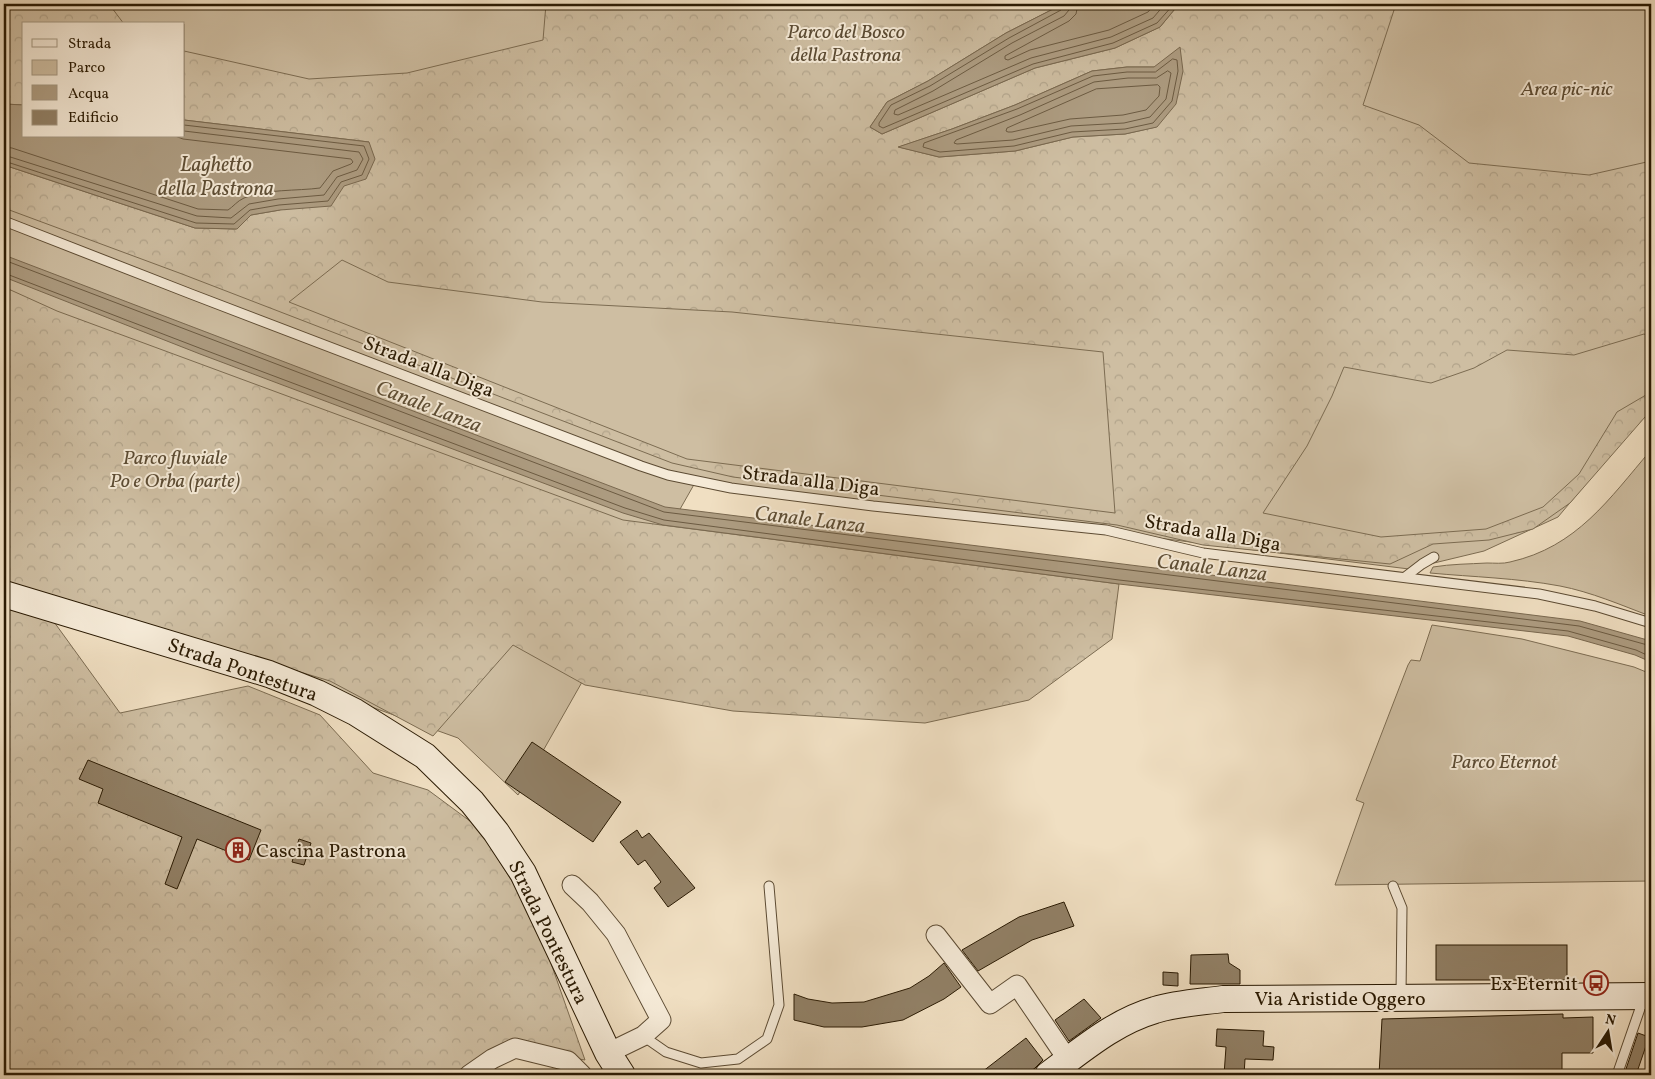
<svg xmlns="http://www.w3.org/2000/svg" width="1655" height="1079" viewBox="0 0 1655 1079" font-family="Vollkorn,serif">
<defs>
<pattern id="forest-crowns" width="20" height="18" patternUnits="userSpaceOnUse" patternTransform="scale(1.25)"><rect width="20" height="18" fill="#cebea2"/><path d="M2 6a3 3 0 1 1 6 0M12 15a3 3 0 1 1 6 0" fill="none" stroke="#b1a38a"/></pattern>
</defs>
<rect width="100%" height="100%" fill="#f0dfc2"/>
<filter id="stains"><feTurbulence type="fractalNoise" baseFrequency=".004" numOctaves="4"/><feColorMatrix values="0 0 0 0 .2 0 0 0 0 .09 0 0 0 0 .02 0 0 0 .5 -.17"/></filter>
<radialGradient id="worn" r=".72"><stop offset=".6" stop-color="#630" stop-opacity="0"/><stop offset="1" stop-color="#630" stop-opacity=".3"/></radialGradient>
<!-- green -->
<g fill="#cebea2" stroke="#7c6c52" fill-rule="evenodd">
<path d="M 4,4 L 1651,4 L 1651,410 L 1644,415 L 1558,517 L 1484,551 L 1409,569 L 696,481 L 518,795 L 458,738 L 338,695 L 4,592 ZM 24,24 L 184,24 L 184,136 L 24,136 Z"/>
<path d="M 1651,450 L 1650,616 C 1621,605 1591,592 1560,586 C 1517,578 1473,577 1430,573 L 1433,567 C 1451,564 1469,564 1487,563 C 1494,563 1503,564 1510,562 C 1577,547 1609,499 1651,450 Z"/>
<path d="M 1432,625 L 1522,639 L 1634,667 L 1651,674 L 1651,881 L 1335,885 L 1364,803 L 1356,800 L 1408,665 L 1411,660 L 1420,661 Z"/>
</g>
<!-- forest -->
<g fill="url(#forest-crowns)" stroke="#7c6c52" fill-rule="evenodd">
<path d="M 4,4 L 109,4 L 124,24 L 24,24 L 24,105 L 4,104 Z"/>
<path d="M 546,4 L 1063,4 L 1006,33 L 928,81 L 887,102 L 870,127 L 882,134 L 1035,68 L 1115,48 L 1160,27 L 1179,4 L 1396,4 L 1363,105 L 1419,125 L 1469,163 L 1589,175 L 1651,161 L 1651,337 L 1644,334 L 1574,355 L 1507,350 L 1474,368 L 1431,383 L 1344,367 L 1332,396 L 1307,446 L 1263,513 L 1381,537 L 1486,529 L 1543,507 L 1579,474 L 1617,412 L 1651,392 L 1651,413 L 1645,417 L 1570,503 L 1533,529 L 1489,540 L 1433,544 L 1390,564 L 1203,545 L 1117,525 L 733,477 L 672,463 L 182,274 L 4,208 L 4,165 L 195,228 L 236,229 L 251,215 L 280,210 L 369,142 L 184,120 L 184,51 L 309,79 L 407,73 L 543,40 ZM 1127,67 L 1154,67 L 1156,127 L 1125,134 L 1073,137 L 1015,151 L 939,157 L 899,147 L 952,129 L 1015,105 L 1092,71 ZM 342,260 L 388,282 L 542,302 L 732,312 L 1103,352 L 1115,513 L 687,459 L 289,302 Z"/>
<path d="M 4,287 L 57,311 L 623,520 L 1119,584 L 1112,639 L 1029,700 L 925,723 L 733,711 L 585,685 L 513,645 L 433,736 L 330,681 L 4,583 Z"/>
<path d="M 4,602 L 49,615 L 120,713 L 248,686 L 320,715 L 373,773 L 428,790 L 478,827 L 535,918 L 585,1060 L 504,1047 L 477,1075 L 4,1075 Z"/>
</g>
<!-- water -->
<g fill="#ad9c81" stroke="#79684f">
<path d="M 1063,4 L 1179,4 L 1160,27 L 1115,48 L 1035,68 L 882,134 L 870,127 L 887,102 L 928,81 L 1006,33 Z"/>
<path d="M 1180,47 L 1183,71 L 1176,104 L 1157,127 L 1125,134 L 1073,137 L 1015,151 L 939,157 L 898,147 L 952,129 L 1015,105 L 1092,71 L 1127,67 L 1154,67 Z"/>
<path d="M 4,104 L 24,105 L 24,136 L 184,136 L 184,120 L 369,142 L 375,159 L 366,179 L 344,186 L 331,206 L 280,210 L 251,215 L 237,229 L 195,228 L 4,165 Z"/>
<path d="M 4,255 L 665,507 L 1580,621 L 1651,641 L 1651,662 L 1635,655 L 1568,636 L 1119,584 L 663,525 L 623,513 L 200,354 L 4,277 Z"/>
</g>
<g fill="none" stroke-linecap="round" stroke-linejoin="round">
<!-- shore -->
<g stroke="#6c5b42" stroke-width="1">
<path d="M 1064,4 L 1061,10 L 1009,38 L 930,86 L 891,105 L 879,123 L 879,126 L 883,128 L 1033,64 L 1113,43 L 1157,23 L 1174,4"/>
<path d="M 1070,4 L 1069,10 L 1064,16 L 1012,43 L 933,91 L 895,110 L 894,114 L 898,115 L 1031,58 L 1111,37 L 1153,18 L 1165,4"/>
<path d="M 1078,4 L 1076,14 L 1069,21 L 1005,56 L 1005,59 L 1008,60 L 1030,50 L 1109,30 L 1148,12 L 1155,4"/>
<path d="M 1173,59 L 1177,60 L 1178,71 L 1172,101 L 1153,123 L 1125,129 L 1072,132 L 1014,146 L 940,152 L 923,147 L 924,143 L 1017,109 L 1093,76 L 1127,72 L 1155,72 Z"/>
<path d="M 1168,71 L 1171,73 L 1166,99 L 1150,117 L 1124,123 L 1071,126 L 1013,140 L 957,144 L 954,143 L 956,140 L 1020,115 L 1094,82 L 1128,78 L 1156,78 Z"/>
<path d="M 1158,85 L 1160,87 L 1159,96 L 1146,110 L 1123,115 L 1070,119 L 1012,132 L 1008,132 L 1006,131 L 1007,128 L 1096,89 Z"/>
<path d="M 4,147 L 12,148 L 198,209 L 228,210 C 233,207 237,201 244,198 C 264,189 298,191 320,188 L 333,171 L 351,164 L 353,162 L 351,159 L 183,139 L 175,136"/>
<path d="M 4,155 L 197,216 L 231,218 L 249,204 L 278,199 L 324,195 L 337,177 L 357,170 L 363,159 L 359,152 L 184,131"/>
<path d="M 4,161 L 196,223 L 234,224 L 250,210 L 279,205 L 328,201 L 341,182 L 362,175 L 369,159 L 364,146 L 184,125"/>
<path d="M 4,260 L 664,512 L 1579,626 L 1651,646"/>
<path d="M 4,273 L 202,349 L 625,508 L 664,520 L 1119,580 L 1568,631 L 1636,650 L 1651,657"/>
</g>
</g>
<!-- building -->
<g fill="#918066" stroke="#2a1a03">
<path d="M 532,742 L 621,802 L 593,842 L 505,782 Z"/>
<path d="M 88,760 L 261,830 L 249,860 L 197,839 L 177,889 L 165,884 L 182,837 L 98,803 L 103,789 L 79,779 Z"/>
<path d="M 637,830 L 642,838 L 649,833 L 695,888 L 668,907 L 654,888 L 661,882 L 645,860 L 638,865 L 620,842 Z"/>
<path d="M 299,839 L 311,843 L 304,865 L 292,862 Z"/>
<path d="M 1064,902 L 1074,926 L 1032,940 L 978,971 L 962,950 L 1019,917 Z"/>
<rect x="1436" y="945" width="131" height="35"/>
<path d="M 1228,954 L 1229,963 L 1240,970 L 1240,984 L 1190,984 L 1191,955 Z"/>
<path d="M 944,963 L 961,987 L 944,999 L 903,1020 L 862,1027 L 824,1027 L 794,1020 L 794,994 L 808,999 L 832,1003 L 864,1002 L 910,988 L 929,976 Z"/>
<path d="M 1163,972 L 1178,973 L 1178,986 L 1163,985 Z"/>
<path d="M 1084,999 L 1101,1018 L 1069,1041 L 1055,1020 Z"/>
<path d="M 1563,1014 L 1563,1018 L 1593,1017 L 1593,1053 L 1562,1053 L 1562,1075 L 1379,1075 L 1382,1019 Z"/>
<path d="M 1217,1029 L 1264,1031 L 1263,1046 L 1274,1047 L 1273,1060 L 1245,1059 L 1244,1075 L 1224,1075 L 1226,1047 L 1216,1046 Z"/>
<path d="M 1638,1033 L 1649,1037 L 1636,1075 L 1624,1075 Z"/>
<path d="M 1026,1038 L 1043,1060 L 1035,1068 L 1026,1075 L 978,1075 Z"/>
</g>
<g fill="none" stroke-linecap="round" stroke-linejoin="round">
<defs>
<g id="service">
<path d="M 4,221 L 191,294 L 641,466 L 668,475 L 731,488 L 873,506 L 1106,530 L 1203,553 L 1539,594 L 1595,606 L 1651,623"/>
<path d="M 1405,577 L 1422,564 L 1434,557"/>
<path d="M 1393,886 L 1402,908 L 1401,995"/>
<path d="M 643,1036 L 666,1052 L 701,1063 L 738,1059 L 767,1039 L 779,1005 L 769,886"/>
<path d="M 1617,1075 L 1643,1000"/>
</g>
<g id="minor">
<path d="M 572,885 L 590,902 L 616,934 L 661,1020 L 643,1036 L 608,1053"/>
<path d="M 936,935 L 990,1004 L 1017,985 L 1068,1060"/>
<path d="M 469,1075 L 492,1059 L 515,1048 L 568,1061 L 582,1075"/>
</g>
<g id="secondary">
<path d="M 4,594 L 269,674 L 317,693 L 355,712 L 425,756 L 472,802 L 496,832 L 523,873 L 608,1053 L 622,1075"/>
<path d="M 1048,1075 C 1082,1050 1114,1022 1155,1010 C 1177,1003 1201,1002 1223,999 L 1651,996"/>
</g>
</defs>
<!-- service casing -->
<use href="#service" stroke="#5c4b33" stroke-width="11"/>
<!-- minor casing -->
<use href="#minor" stroke="#5c4b33" stroke-width="21"/>
<!-- secondary casing -->
<use href="#secondary" stroke="#2a1a03" stroke-width="28"/>
<!-- service -->
<use href="#service" stroke="#f5ead7" stroke-width="9"/>
<!-- minor -->
<use href="#minor" stroke="#f5ead7" stroke-width="19"/>
<!-- secondary -->
<use href="#secondary" stroke="#f5ead7" stroke-width="26"/>
</g>
<!-- icons -->
<defs>
<symbol id="building-ring" viewBox="-11 -11 22 22"><circle r="9.5" fill="#f5ead7" stroke="#8f2418" stroke-width="1.5"/><path d="M-4-6H4V6H1V3H-1V6H-4ZM-2.5-4.3h1.7v1.8h-1.7ZM.8-4.3h1.7v1.8H.8ZM-2.5-1h1.7V.8h-1.7ZM.8-1h1.7V.8H.8Z" fill="#8f2418"/></symbol>
<symbol id="bus-ring" viewBox="-11 -11 22 22"><circle r="9.5" fill="#f5ead7" stroke="#8f2418" stroke-width="1.5"/><path d="M-5-6H5V4H4V6H2V4H-2V6H-4V4H-5ZM-3.5-4V0h7V-4ZM-3.5 1.2v1.5H-2V1.2ZM2 1.2v1.5H3.5V1.2Z" fill="#8f2418"/></symbol>
</defs>
<g fill-rule="evenodd">
<use href="#building-ring" x="224" y="836" width="28" height="28"/>
<use href="#bus-ring" x="1582" y="969" width="28" height="28"/>
</g>
<g text-anchor="middle" stroke-width="4" stroke-linejoin="round" paint-order="stroke">
<!-- park labels -->
<g font-size="20" font-style="italic" fill="#5b4b33" stroke="#f5ead7">
<text x="846" y="38">Parco del Bosco<tspan x="846" dy="23">della Pastrona</tspan></text>
<text x="1567" y="95">Area pic-nic</text>
<text x="175" y="464">Parco fluviale<tspan x="175" dy="23">Po e Orba (parte)</tspan></text>
<text x="1504" y="768">Parco Eternot</text>
</g>
<!-- street labels -->
<g font-size="20" fill="#2a1a03" stroke="#f5ead7">
<text transform="translate(429 366) rotate(21)" y="7">Strada alla Diga</text>
<text transform="translate(811 480) rotate(7)" y="7">Strada alla Diga</text>
<text transform="translate(1213 532) rotate(10)" y="7">Strada alla Diga</text>
<text transform="translate(243 669) rotate(19)" y="7">Strada Pontestura</text>
<text transform="translate(549 932) rotate(64)" y="7">Strada Pontestura</text>
<text x="1340" y="1005">Via Aristide Oggero</text>
</g>
<!-- poi labels -->
<g font-size="20" fill="#2a1a03" stroke="#f5ead7" text-anchor="start">
<text x="256" y="857">Cascina Pastrona</text>
<text x="1578" y="990" text-anchor="end">Ex Eternit</text>
</g>
<!-- water labels -->
<g font-size="21" font-style="italic" fill="#5e4e35" stroke="#f5ead7">
<text x="216" y="171">Laghetto<tspan x="216" dy="24">della Pastrona</tspan></text>
<text transform="translate(429 406) rotate(21)" y="7">Canale Lanza</text>
<text transform="translate(810 519) rotate(7)" y="7">Canale Lanza</text>
<text transform="translate(1212 567) rotate(7)" y="7">Canale Lanza</text>
</g>
</g>
<!-- margin -->
<rect width="1655" height="1079" fill="none" stroke="#f0dfc2" stroke-width="20"/>
<rect x="5" y="5" width="1645" height="1069" fill="none" stroke="#2a1a03" stroke-width="2.5"/>
<rect x="10" y="10" width="1635" height="1059" fill="none" stroke="#2a1a03"/>
<!-- legend -->
<rect x="22" y="22" width="162" height="115" fill="#f5ead7" stroke="#a49782"/>
<rect x="32" y="39" width="25" height="8" fill="#f5ead7" stroke="#a49782"/>
<text x="68" y="48" font-size="15" fill="#2a1a03">Strada</text>
<rect x="32" y="60" width="25" height="15" fill="#cebea2" stroke="#a49782"/>
<text x="68" y="72" font-size="15" fill="#2a1a03">Parco</text>
<rect x="32" y="85" width="25" height="15" fill="#ad9c81" stroke="#a49782"/>
<text x="68" y="98" font-size="15" fill="#2a1a03">Acqua</text>
<rect x="32" y="110" width="25" height="15" fill="#918066" stroke="#a49782"/>
<text x="68" y="122" font-size="15" fill="#2a1a03">Edificio</text>
<!-- north arrow -->
<g transform="translate(1608 1032) rotate(12)" stroke="#f5ead7" stroke-width="4" paint-order="stroke">
<path d="M0-4L9 19L0 12L-9 19Z" fill="#2a1a03"/>
<text y="-8" font-size="14" font-weight="bold" text-anchor="middle" fill="#2a1a03">N</text>
</g>
<rect width="100%" height="100%" filter="url(#stains)"/>
<rect width="100%" height="100%" fill="url(#worn)"/>
</svg>
